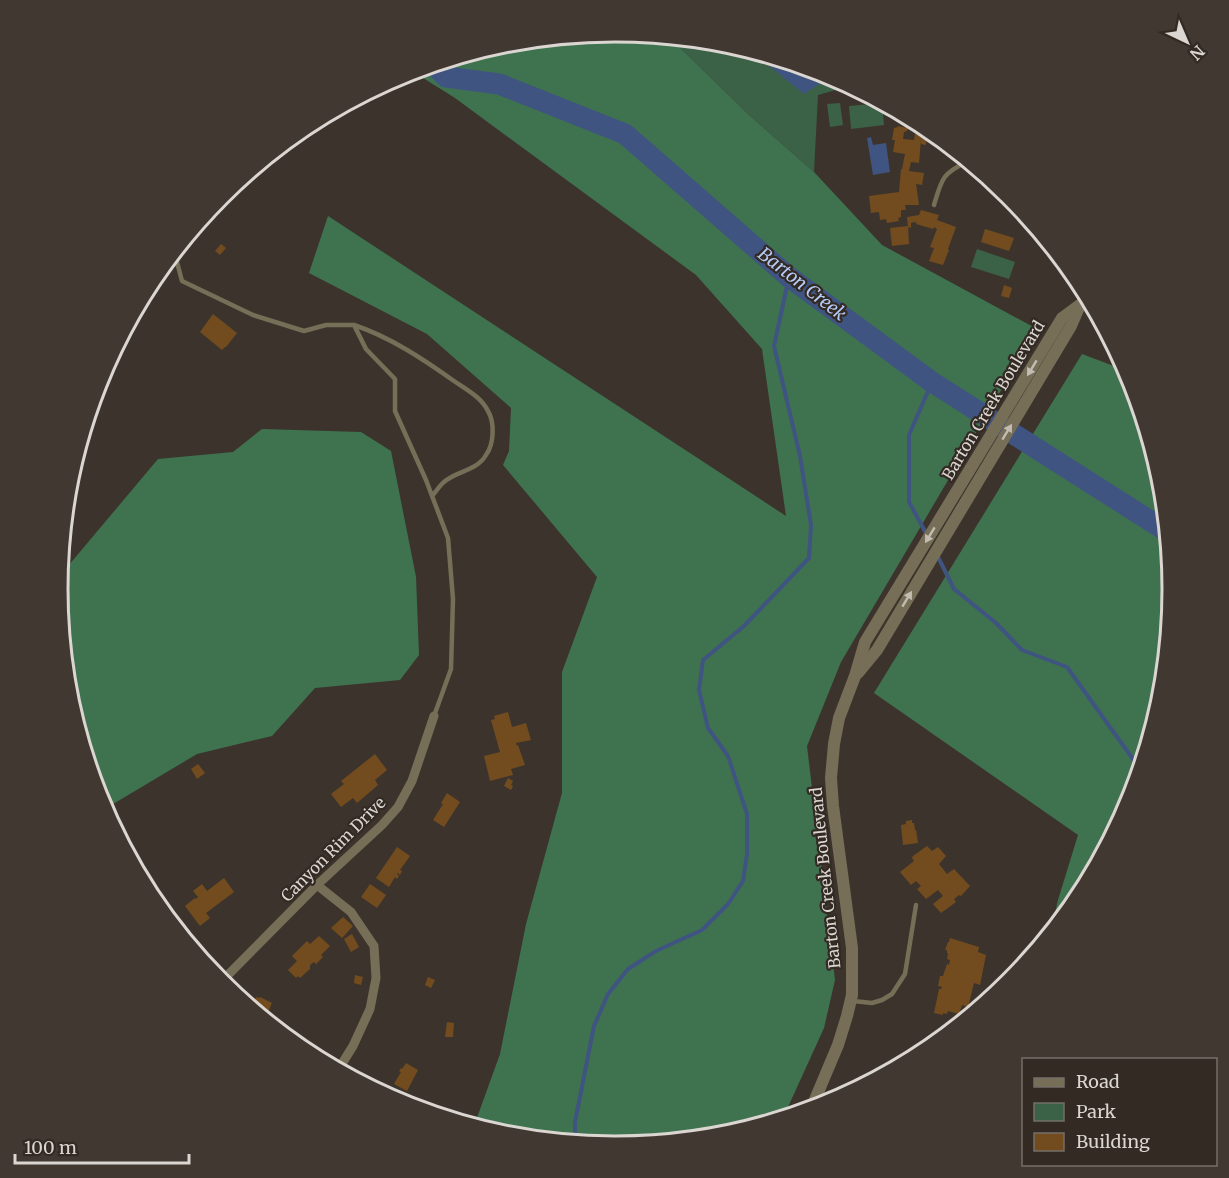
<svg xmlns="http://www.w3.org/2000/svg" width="1229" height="1178" viewBox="0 0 1229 1178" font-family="Merriweather,serif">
<rect width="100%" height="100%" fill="#3c342c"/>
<!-- green -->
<g fill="#3b6147">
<path d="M 669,37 L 724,42 L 828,74 L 850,86 L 818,95 L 814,172 L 749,115 Z"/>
<path d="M 840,103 L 843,125 L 830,127 L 827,104 Z"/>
<path d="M 882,103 L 884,125 L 851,129 L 849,106 Z"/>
<path d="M 977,249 L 1015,262 L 1009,279 L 971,267 Z"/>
</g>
<!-- forest -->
<g fill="#3f7350">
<path d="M 615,32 L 669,37 L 749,115 L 814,172 L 882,245 L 1037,329 L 841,662 L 807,746 L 835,980 L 824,1028 L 783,1118 L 723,1136 L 614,1146 L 505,1136 L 474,1126 L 500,1054 L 526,924 L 562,793 L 562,672 L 597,577 L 503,465 L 509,451 L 511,408 L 427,334 L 309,273 L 328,216 L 786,516 L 762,349 L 696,275 L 455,98 L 412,71 L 506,42 Z"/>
<path d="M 1082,354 L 1127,371 L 1130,376 L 1161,481 L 1172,589 L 1161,698 L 1129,803 L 1078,899 L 1051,931 L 1058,900 L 1078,835 L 874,693 Z"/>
<path d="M 262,429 L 361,432 L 391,451 L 416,577 L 419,655 L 400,680 L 315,688 L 272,736 L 197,754 L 103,810 L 99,802 L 68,697 L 57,589 L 58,578 L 158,459 L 233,452 Z"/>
</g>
<!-- water -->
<g fill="#3f5481">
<path d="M 751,51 L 828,74 L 831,76 L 804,94 Z"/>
<path d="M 871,137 L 873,145 L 886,143 L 890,172 L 873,175 L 867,138 Z"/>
</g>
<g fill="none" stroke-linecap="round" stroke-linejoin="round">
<!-- stream -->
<g stroke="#3f5481" stroke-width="4">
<path d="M 927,535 L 909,502 L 909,435 L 932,382"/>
<path d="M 937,555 L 954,589 L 996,623 L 1022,650 L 1067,667 L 1140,769"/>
<path d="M 575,1143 L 575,1122 L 594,1026 L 608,994 L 628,969 L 656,951 L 702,930 L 728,904 L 743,881 L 747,854 L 747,814 L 728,756 L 708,728 L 699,690 L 703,660 L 744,626 L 809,558 L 811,525 L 800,456 L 774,346 L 789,277"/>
</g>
<!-- river -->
<path stroke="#3f5481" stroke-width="21" d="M 433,64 L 446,77 L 499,84 L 625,134 L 789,277 L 932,382 L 1166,531"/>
</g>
<!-- building -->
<g fill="#724c1e">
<path d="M 894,109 L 910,118 L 893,116 Z"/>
<path d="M 897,126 L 908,128 L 907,131 L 904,132 L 903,139 L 914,140 L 915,133 L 913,133 L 914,129 L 922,130 L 922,132 L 927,133 L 926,145 L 921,144 L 921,139 L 919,163 L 911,162 L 909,171 L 924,173 L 922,185 L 916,184 L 919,205 L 905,205 L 906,210 L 901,210 L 901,217 L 898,218 L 899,221 L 887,223 L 886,219 L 880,220 L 879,212 L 871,213 L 869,196 L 899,192 L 901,169 L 902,169 L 905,154 L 893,152 L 895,140 L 892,140 L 894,128 L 898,127 Z"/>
<path d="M 921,210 L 939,215 L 937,220 L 956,227 L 948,249 L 949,250 L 943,265 L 929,261 L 934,248 L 930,247 L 937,229 L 934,227 L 933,229 L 916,224 L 917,223 L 914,222 L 911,223 L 911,228 L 908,227 L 907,217 L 919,215 Z"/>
<path d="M 908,226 L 909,244 L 892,246 L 890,228 Z"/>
<path d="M 985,229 L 1014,238 L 1009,251 L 981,242 Z"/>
<path d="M 221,244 L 226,248 L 220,255 L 215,251 Z"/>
<path d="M 1004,285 L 1012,288 L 1009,298 L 1001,296 Z"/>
<path d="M 213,314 L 237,333 L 226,347 L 225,347 L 222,350 L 200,332 Z"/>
<path d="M 508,712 L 512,727 L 526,723 L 531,740 L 516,743 L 517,746 L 518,745 L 525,765 L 511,769 L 513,775 L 490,781 L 484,756 L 500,752 L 491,720 L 495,719 L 494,716 Z"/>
<path d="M 375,754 L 387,770 L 375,780 L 378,785 L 357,803 L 353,798 L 341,807 L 331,794 L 344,784 L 341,781 Z"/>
<path d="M 198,764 L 205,773 L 197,779 L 191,769 Z"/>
<path d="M 508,778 L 513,781 L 511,785 L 513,786 L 511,790 L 504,786 Z"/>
<path d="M 447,793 L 460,802 L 444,827 L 433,820 L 443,804 L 441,803 Z"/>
<path d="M 912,820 L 912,823 L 914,823 L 915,830 L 916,830 L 918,843 L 903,845 L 901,825 L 906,824 L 906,821 Z"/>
<path d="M 927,846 L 932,851 L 938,847 L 946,856 L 939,864 L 947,874 L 954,869 L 970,886 L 961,896 L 959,895 L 954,899 L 956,902 L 941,913 L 933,904 L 943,896 L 938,890 L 926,899 L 917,889 L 921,886 L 916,881 L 911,885 L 900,872 L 914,861 L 912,858 L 913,856 Z"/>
<path d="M 397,847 L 410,856 L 400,870 L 402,871 L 400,875 L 398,873 L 397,874 L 399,876 L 397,879 L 395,877 L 389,887 L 376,878 Z"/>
<path d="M 224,878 L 234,892 L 206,913 L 210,918 L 200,926 L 185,906 L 195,898 L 196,899 L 198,897 L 193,891 L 202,884 L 207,891 Z"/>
<path d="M 370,884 L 386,895 L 377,908 L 361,897 Z"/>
<path d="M 343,917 L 353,926 L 342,938 L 331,928 Z"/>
<path d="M 352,934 L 359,947 L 351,952 L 344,939 Z"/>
<path d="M 319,936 L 330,946 L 321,955 L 323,957 L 316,964 L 314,962 L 310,965 L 310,969 L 300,978 L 298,976 L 296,978 L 288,970 L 297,961 L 292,956 L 307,941 L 310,944 Z"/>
<path d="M 950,938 L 979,947 L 978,952 L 986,955 L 980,985 L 974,983 L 968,1007 L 962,1005 L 959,1014 L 948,1011 L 947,1014 L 943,1013 L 943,1015 L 934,1013 L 939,989 L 941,989 L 942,987 L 938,986 L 940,976 L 943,976 L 947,964 L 949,965 L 950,960 L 947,959 L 948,953 L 947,953 L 947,950 L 945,950 L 948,942 L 949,942 Z"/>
<path d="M 355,975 L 363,977 L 361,985 L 354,983 Z"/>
<path d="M 428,977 L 435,980 L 431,988 L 425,985 Z"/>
<path d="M 256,997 L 259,998 L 260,997 L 272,1003 L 268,1012 L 266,1011 L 264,1019 L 250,1008 L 251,1005 L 253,1006 Z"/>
<path d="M 447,1022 L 454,1023 L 453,1037 L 445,1037 Z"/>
<path d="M 406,1063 L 418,1070 L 407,1091 L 394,1084 L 401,1072 L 399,1071 L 401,1068 L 402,1069 Z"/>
</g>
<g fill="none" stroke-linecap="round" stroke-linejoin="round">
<!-- service -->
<g stroke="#776e57" stroke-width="4.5">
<path d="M 934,205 C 942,178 942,174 968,161"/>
<path d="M 174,251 L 182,281 L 253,315 L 304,331 L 326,325 L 354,325 L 366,349 L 395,379 L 395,411 L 426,480 L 448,538 L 453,599 L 451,669 L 434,716"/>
<path d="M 354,325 C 390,337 423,359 454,381 C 467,390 481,397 488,411 C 495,423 494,444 486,455 C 477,471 456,471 444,482 C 439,486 436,492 432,496"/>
<path d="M 853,1001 L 872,1003 L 882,1000 L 892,994 L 905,974 L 916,905"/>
<path d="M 816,1099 L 830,1103"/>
</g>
<!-- minor -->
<g stroke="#776e57" stroke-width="9">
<path d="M 317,885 L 351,912 L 374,946 L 376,978 L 370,1009 L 353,1046 L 338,1070"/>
<path d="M 220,983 L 317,885 L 382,825 L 398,807 L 412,781 L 434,716"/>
</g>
<!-- tertiary -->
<g stroke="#776e57" stroke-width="12">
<path d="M 858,673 L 877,650 L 1071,326 L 1080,305"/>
<path d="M 811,1109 L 838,1045 L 847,1016 L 852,995 L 852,948 L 833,806 L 831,778 L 834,744 L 839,718 L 855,676 L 865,642 L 1062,318 L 1081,304 L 1087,296"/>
</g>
</g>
<!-- one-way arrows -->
<defs><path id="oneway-solid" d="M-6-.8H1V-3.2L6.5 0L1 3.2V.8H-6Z" transform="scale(1.5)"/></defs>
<g fill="#c2bcb2">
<use href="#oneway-solid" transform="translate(1032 368) rotate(121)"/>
<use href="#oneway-solid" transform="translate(1007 432) rotate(-59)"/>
<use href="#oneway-solid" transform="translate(930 535) rotate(121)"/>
<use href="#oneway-solid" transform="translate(907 599) rotate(-59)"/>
</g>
<g text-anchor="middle" stroke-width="4.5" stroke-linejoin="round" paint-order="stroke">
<!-- street labels -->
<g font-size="16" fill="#dbd6d1" stroke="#322a23">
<text transform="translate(993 400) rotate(-59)" y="6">Barton Creek Boulevard</text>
<text transform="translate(333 849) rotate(-45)" y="6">Canyon Rim Drive</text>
<text transform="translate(825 878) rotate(-96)" y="6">Barton Creek Boulevard</text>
</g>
<!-- water labels -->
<g font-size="18" font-style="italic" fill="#b6cbf7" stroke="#322a23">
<text transform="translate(802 284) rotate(38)" y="6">Barton Creek</text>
</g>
</g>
<!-- crop -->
<path d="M0 0H1229V1178H0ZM68 589a547 547 0 1 1 1094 0a547 547 0 1 1-1094 0Z" fill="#403831" fill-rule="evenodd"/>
<path fill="none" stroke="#dbd6d1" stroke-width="3" d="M68 589a547 547 0 1 1 1094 0a547 547 0 1 1-1094 0Z"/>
<!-- legend -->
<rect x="1022" y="1058" width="195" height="108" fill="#322a23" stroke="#766f69" stroke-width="1.5"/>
<rect x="1034" y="1078" width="30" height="9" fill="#776e57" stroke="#766f69" stroke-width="1.5"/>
<text x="1076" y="1088" font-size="18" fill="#dbd6d1">Road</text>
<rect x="1034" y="1103" width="30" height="18" fill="#3b6147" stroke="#766f69" stroke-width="1.5"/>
<text x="1076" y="1118" font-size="18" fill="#dbd6d1">Park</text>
<rect x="1034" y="1133" width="30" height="18" fill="#724c1e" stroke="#766f69" stroke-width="1.5"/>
<text x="1076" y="1148" font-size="18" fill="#dbd6d1">Building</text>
<!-- north arrow -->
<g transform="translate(1187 42) rotate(136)" stroke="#322a23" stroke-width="4.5" paint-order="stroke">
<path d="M0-4.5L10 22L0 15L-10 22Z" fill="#dbd6d1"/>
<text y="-9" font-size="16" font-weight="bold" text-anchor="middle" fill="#dbd6d1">N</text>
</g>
<!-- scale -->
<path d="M15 1154v9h174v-9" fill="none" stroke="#dbd6d1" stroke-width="3"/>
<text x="24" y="1154" font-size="18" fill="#dbd6d1" stroke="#322a23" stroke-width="4.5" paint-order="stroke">100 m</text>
</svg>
